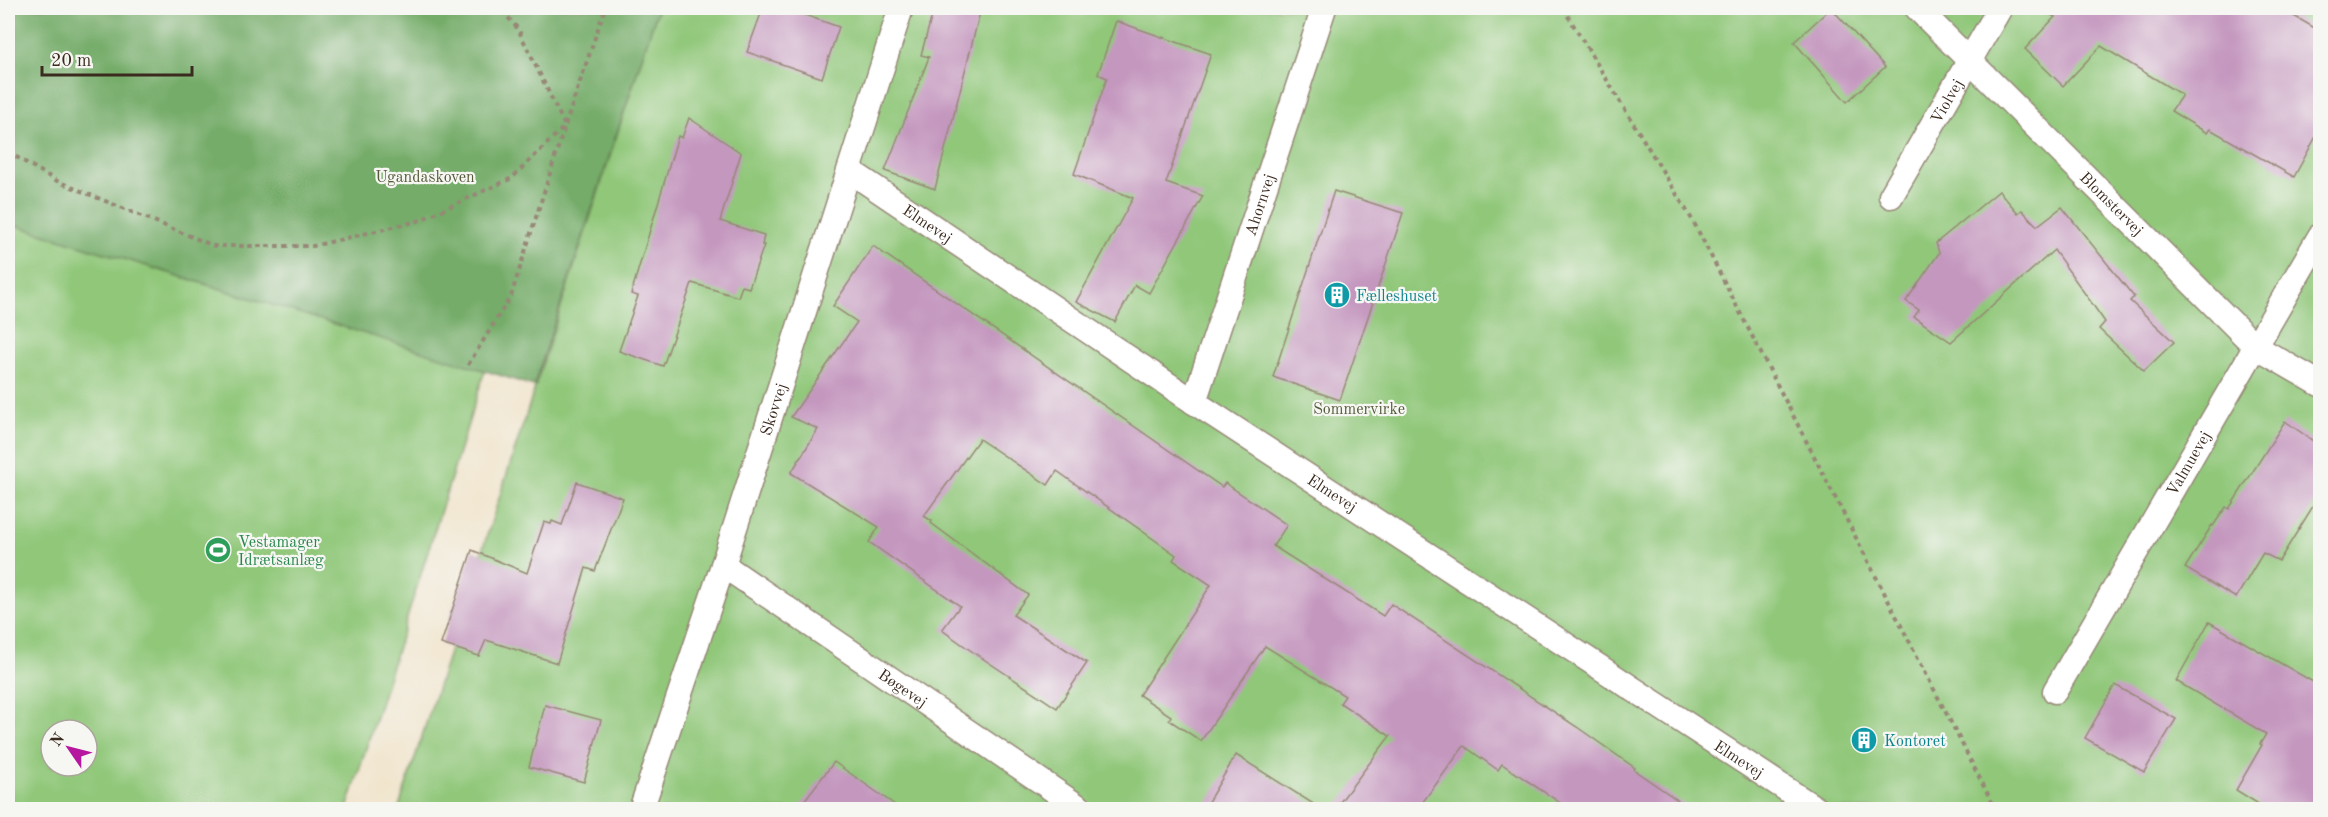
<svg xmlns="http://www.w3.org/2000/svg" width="2328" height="817" viewBox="0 0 2328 817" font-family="'Old Standard TT',serif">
<rect width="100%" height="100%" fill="#f6f6f2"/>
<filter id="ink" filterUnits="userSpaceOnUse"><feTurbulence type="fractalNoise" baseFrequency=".0167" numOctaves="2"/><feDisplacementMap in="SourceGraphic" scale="12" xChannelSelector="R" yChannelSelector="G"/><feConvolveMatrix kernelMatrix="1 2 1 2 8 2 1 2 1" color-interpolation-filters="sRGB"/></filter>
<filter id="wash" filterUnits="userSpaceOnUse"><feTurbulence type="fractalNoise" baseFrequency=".008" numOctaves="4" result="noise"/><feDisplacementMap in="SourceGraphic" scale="24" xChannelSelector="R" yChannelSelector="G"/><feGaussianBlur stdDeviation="1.35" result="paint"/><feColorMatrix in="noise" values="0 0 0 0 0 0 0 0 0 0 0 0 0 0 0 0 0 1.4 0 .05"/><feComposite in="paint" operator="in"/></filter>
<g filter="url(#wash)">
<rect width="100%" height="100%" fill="#f1e5cd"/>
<!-- green -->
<g fill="#90c779" stroke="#66784c" stroke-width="1.5" fill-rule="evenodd">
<path d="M 658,8 L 2320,8 L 2320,809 L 398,810 Z"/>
<path d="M 8,223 L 485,370 L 347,809 L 8,809 ZM 51,730 L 87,730 L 87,766 L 51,766 Z"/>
</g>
<!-- forest -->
<path fill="#74ac69" stroke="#586b44" stroke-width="1.5" d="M 8,8 L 658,8 L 534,386 L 8,223 Z"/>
<g id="blocks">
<!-- building -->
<g fill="#c497bf">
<path d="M 763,8 L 785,8 L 839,27 L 822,78 L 747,52 Z"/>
<path d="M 934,8 L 981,8 L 935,189 L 885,171 L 929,57 L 921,55 Z"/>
<path d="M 1831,8 L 1885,67 L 1847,102 L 1794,42 Z"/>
<path d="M 2039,8 L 2280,8 L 2320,31 L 2320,129 L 2294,177 L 2210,129 L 2207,133 L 2171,111 L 2182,95 L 2101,46 L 2063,86 L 2025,49 L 2055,17 Z"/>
<path d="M 1116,21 L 1211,54 L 1166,183 L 1203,196 L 1149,293 L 1135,285 L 1115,322 L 1076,302 L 1133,198 L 1074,174 L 1107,78 L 1098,74 Z"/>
<path d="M 689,118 L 741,153 L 720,221 L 764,235 L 762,245 L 764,245 L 749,288 L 742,286 L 738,297 L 692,283 L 663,366 L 619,351 L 638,296 L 631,294 L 678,136 L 682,138 Z"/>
<path d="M 1334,191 L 1403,213 L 1340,400 L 1273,377 Z"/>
<path d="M 1999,191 L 2018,213 L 2022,210 L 2037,226 L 2062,207 L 2134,297 L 2130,301 L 2174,342 L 2144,371 L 2099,329 L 2105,322 L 2054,250 L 1951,342 L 1914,317 L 1919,310 L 1906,301 L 1939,253 L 1936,243 Z"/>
<path d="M 873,246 L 1222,487 L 1225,483 L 1287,525 L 1273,546 L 1383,616 L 1391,604 L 1577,727 L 1635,768 L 1634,770 L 1692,810 L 1571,810 L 1502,764 L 1498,770 L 1464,746 L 1417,810 L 1334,810 L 1390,736 L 1340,703 L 1345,696 L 1265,646 L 1201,741 L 1169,720 L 1171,716 L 1139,695 L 1211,585 L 1173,560 L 1176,555 L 1057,471 L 1048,485 L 979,439 L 924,516 L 932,521 L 931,523 L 1028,595 L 1013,615 L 1087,663 L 1057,708 L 973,652 L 942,630 L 960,606 L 869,542 L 879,527 L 791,473 L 818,429 L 791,417 L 857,322 L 833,306 Z"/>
<path d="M 2285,421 L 2320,446 L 2320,495 L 2279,561 L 2263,553 L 2236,598 L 2185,568 L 2212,525 L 2213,526 L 2226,507 L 2229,509 Z"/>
<path d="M 577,482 L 623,498 L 595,571 L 586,568 L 557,663 L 486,640 L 479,656 L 441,644 L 472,550 L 527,573 L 544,522 L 551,524 L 552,521 L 562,525 Z"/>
<path d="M 2209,622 L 2320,686 L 2320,810 L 2268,810 L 2236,790 L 2262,745 L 2260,744 L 2266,734 L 2176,681 Z"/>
<path d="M 2115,685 L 2176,719 L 2144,772 L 2085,738 Z"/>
<path d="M 545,705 L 601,720 L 584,782 L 529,767 Z"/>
<path d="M 1236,755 L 1323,810 L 1203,810 Z"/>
<path d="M 834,762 L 902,810 L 797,810 Z"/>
</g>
</g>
</g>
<g filter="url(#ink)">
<use href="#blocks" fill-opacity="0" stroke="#968876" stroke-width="1.5"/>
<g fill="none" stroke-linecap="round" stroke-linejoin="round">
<defs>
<g id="lane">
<path id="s1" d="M 1917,8 L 2256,347 L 2320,384"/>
<path id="s2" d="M 850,171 L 1194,402 L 1818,810"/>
<path id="s3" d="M 1891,196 L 2000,8"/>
<path id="s4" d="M 1194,402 L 1324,8"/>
<path id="s5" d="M 723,565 L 1083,810"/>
<path id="s6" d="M 2055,691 L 2320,236"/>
<path id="s7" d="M 641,810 L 723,565 L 901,8"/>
</g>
</defs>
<!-- lane casing -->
<use href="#lane" stroke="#968876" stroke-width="27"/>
<!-- path -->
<g stroke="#968876" stroke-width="4" stroke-dasharray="4.5 4.5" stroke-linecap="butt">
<path d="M 1563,8 L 1693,221 L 1996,810"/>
<path d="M 8,152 L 57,181 L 214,246 L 313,246 L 418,221 L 512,178 L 565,126 L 605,8"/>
<path d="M 468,365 L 511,296 L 565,126 L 518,29 L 500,8"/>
</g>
<!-- lane -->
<use href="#lane" stroke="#fff" stroke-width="24"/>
</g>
</g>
<!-- icons -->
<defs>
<symbol id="building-disc" viewBox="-11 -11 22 22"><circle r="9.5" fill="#0f9aa8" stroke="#f6f6f2"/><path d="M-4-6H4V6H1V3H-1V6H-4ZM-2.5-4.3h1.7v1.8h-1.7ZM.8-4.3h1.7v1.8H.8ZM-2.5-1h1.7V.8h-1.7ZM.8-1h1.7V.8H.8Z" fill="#fff"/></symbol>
<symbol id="stadium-disc" viewBox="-11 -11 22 22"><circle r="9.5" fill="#2e9e5b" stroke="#f6f6f2"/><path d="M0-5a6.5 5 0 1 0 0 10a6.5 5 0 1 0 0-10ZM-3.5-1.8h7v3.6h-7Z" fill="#fff"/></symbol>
</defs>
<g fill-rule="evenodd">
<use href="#building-disc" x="1322" y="280" width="30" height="30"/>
<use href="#stadium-disc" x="203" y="535" width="30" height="30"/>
<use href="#building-disc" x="1849" y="725" width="30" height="30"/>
</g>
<g text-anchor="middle" stroke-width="4.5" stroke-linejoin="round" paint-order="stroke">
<!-- street labels -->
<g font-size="16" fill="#3b2a1e" stroke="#f6f6f2">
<text dy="6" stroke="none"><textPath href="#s3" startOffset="110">Violvej</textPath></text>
<text dy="6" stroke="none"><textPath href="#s1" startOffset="276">Blomstervej</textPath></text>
<text dy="6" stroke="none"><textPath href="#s4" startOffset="208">Ahornvej</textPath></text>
<text dy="6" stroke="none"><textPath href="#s2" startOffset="94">Elmevej</textPath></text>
<text dy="6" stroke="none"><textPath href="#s7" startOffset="422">Skovvej</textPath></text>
<text dy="6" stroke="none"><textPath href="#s6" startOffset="264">Valmuevej</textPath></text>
<text dy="6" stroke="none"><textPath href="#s2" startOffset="580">Elmevej</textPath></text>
<text dy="6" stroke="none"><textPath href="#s5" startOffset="218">Bøgevej</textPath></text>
<text dy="6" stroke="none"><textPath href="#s2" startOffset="1066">Elmevej</textPath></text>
</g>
<!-- park labels -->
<g font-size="16" fill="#545939" stroke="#f6f6f2">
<text x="425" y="182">Ugandaskoven</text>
<text x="1359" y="414">Sommervirke</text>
</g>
<!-- culture labels -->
<g font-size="16" fill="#0d838f" stroke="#f6f6f2" text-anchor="start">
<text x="1356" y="301">Fælleshuset</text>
<text x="1884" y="746">Kontoret</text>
</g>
<!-- leisure labels -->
<g font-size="16" fill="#27864d" stroke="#f6f6f2" text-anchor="start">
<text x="238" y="547">Vestamager<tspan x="238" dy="18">Idrætsanlæg</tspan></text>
</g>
</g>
<!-- margin -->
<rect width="2328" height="817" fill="none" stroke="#f6f6f2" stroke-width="30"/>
<!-- north arrow -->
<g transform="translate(69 748) rotate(305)"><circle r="28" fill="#f6f6f2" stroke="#aba49d" stroke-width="1.5"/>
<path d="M0-4.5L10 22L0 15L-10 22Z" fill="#b5179e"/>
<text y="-9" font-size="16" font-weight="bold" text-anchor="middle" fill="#3b2a1e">N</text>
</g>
<!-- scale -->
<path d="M42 66v9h150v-9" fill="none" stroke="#3b2a1e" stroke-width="3"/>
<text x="51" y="66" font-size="18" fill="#3b2a1e" stroke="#f6f6f2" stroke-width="4.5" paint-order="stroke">20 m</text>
</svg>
